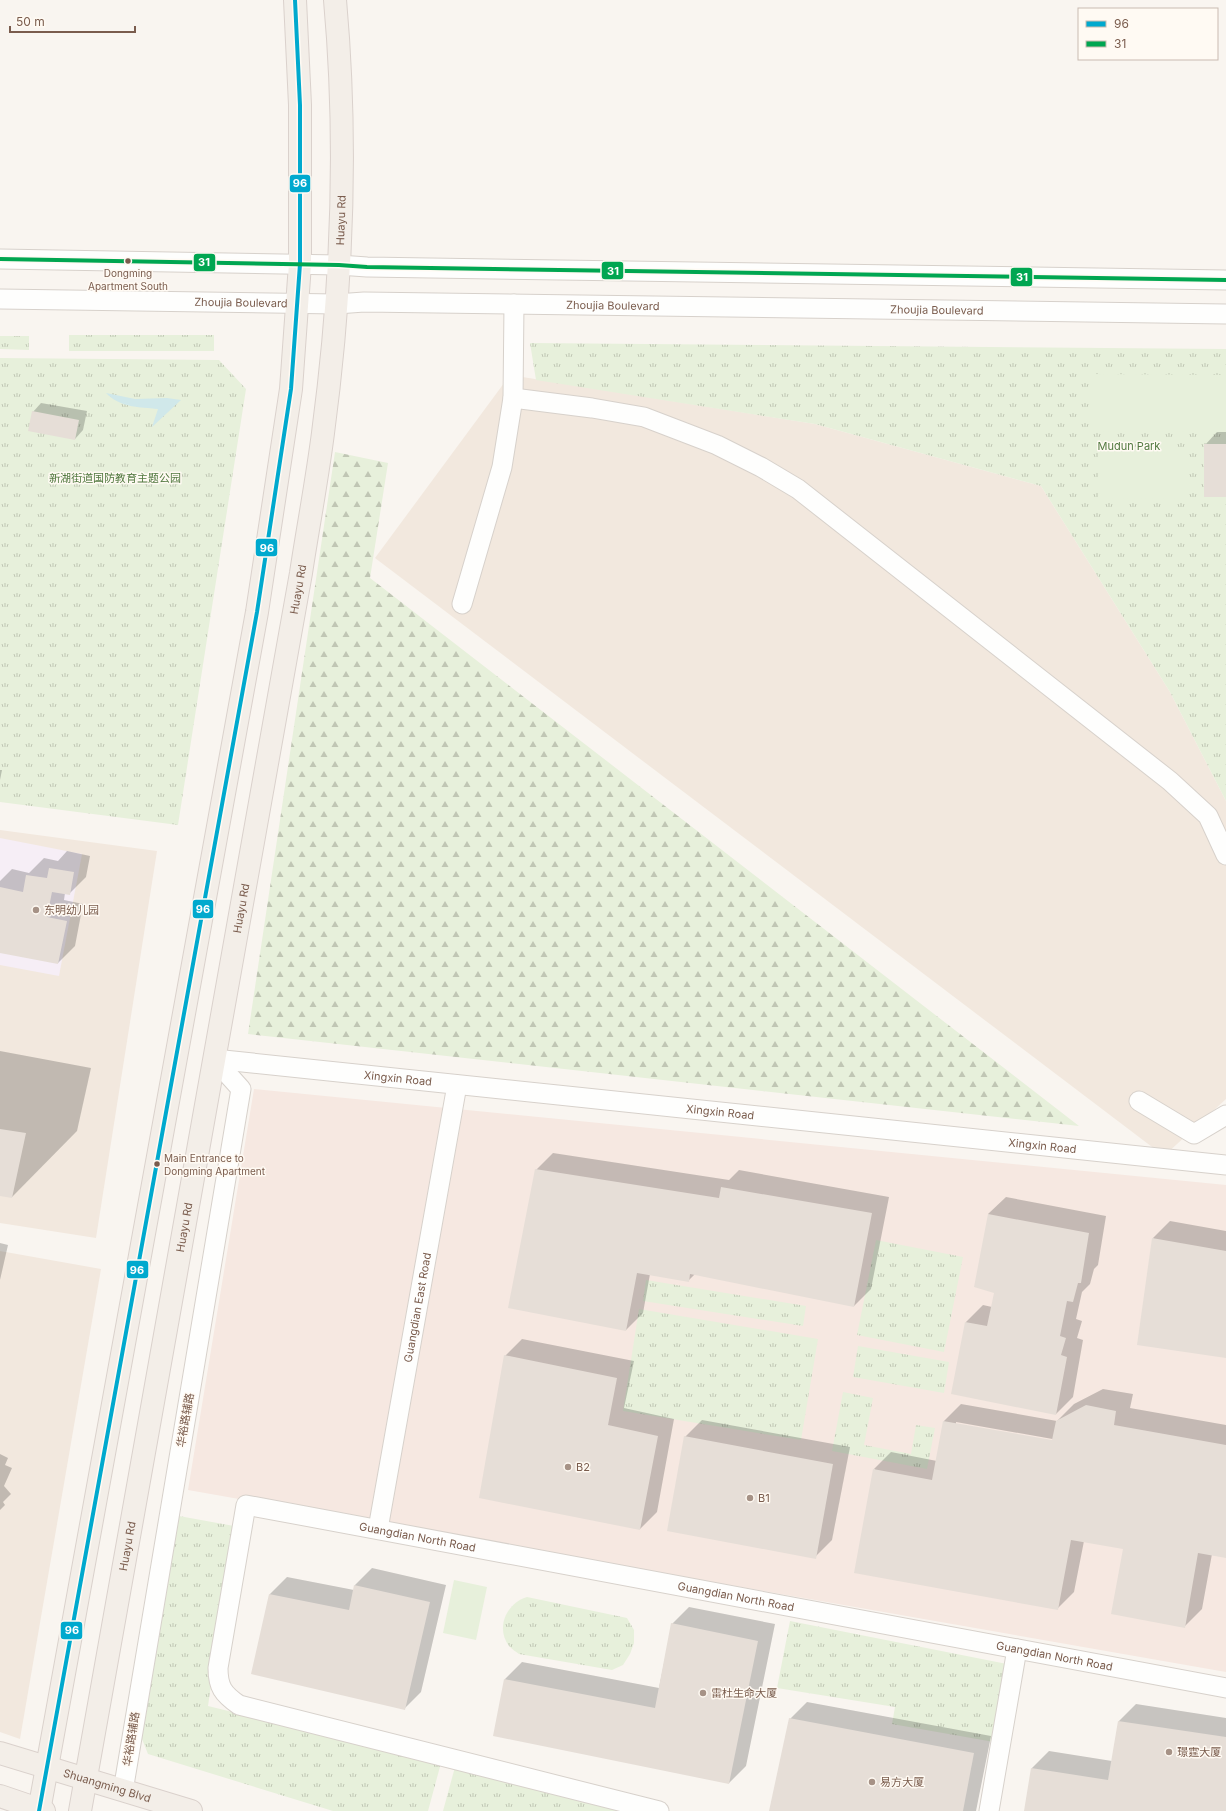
<svg xmlns="http://www.w3.org/2000/svg" width="1226" height="1811" viewBox="0 0 1226 1811" font-family="Inter,'Noto Sans SC',sans-serif">
<defs>
<pattern id="grass-tufts" width="24" height="20" patternUnits="userSpaceOnUse"><rect width="24" height="20" fill="#e7f0db"/><path d="M3 7l-1-3M5 7V3M7 7l1-3M15 17l-1-3M17 17v-4M19 17l1-3" fill="none" stroke="#c0c6b4"/></pattern>
<pattern id="forest-firs" width="22" height="20" patternUnits="userSpaceOnUse"><rect width="22" height="20" fill="#e7f0db"/><path d="M5 1l3.5 6h-7zM16 11l3.5 6h-7z" fill="#c0c6b4"/></pattern>
</defs>
<rect width="100%" height="100%" fill="#f9f5f0"/>
<!-- residential -->
<g fill="#f2e8de">
<path d="M 510,375 L 815,424 L 1041,486 L 1170,692 L 1226,801 L 1226,1099 L 1164,1156 L 375,558 Z"/>
<path d="M 0,830 L 157,851 L 96,1238 L 0,1223 Z"/>
<path d="M 0,1251 L 101,1269 L 20,1739 L 0,1732 Z"/>
</g>
<!-- commercial -->
<path fill="#f6e8e1" d="M 254,1089 L 1226,1185 L 1226,1672 L 188,1490 Z"/>
<!-- education -->
<path fill="#f6eef6" d="M 0,838 L 82,854 L 59,976 L 0,965 Z"/>
<!-- grass -->
<g fill="url(#grass-tufts)">
<rect x="69" y="335" width="145" height="16"/>
<path d="M 0,336 L 29,336 L 29,350 L 0,349 Z"/>
<path d="M 530,343 L 1226,349 L 1226,801 L 1170,692 L 1041,486 L 815,424 L 536,380 Z"/>
<path d="M 0,358 L 219,360 L 246,389 L 178,825 L 0,802 Z"/>
<path d="M 876,1240 L 963,1257 L 944,1352 L 857,1335 Z"/>
<path d="M 646,1280 L 806,1306 L 803,1326 L 643,1301 Z"/>
<path d="M 639,1309 L 818,1339 L 801,1440 L 623,1411 Z"/>
<path d="M 858,1346 L 949,1362 L 944,1393 L 853,1377 Z"/>
<path d="M 843,1392 L 873,1398 L 864,1445 L 911,1454 L 916,1425 L 935,1428 L 927,1469 L 832,1451 Z"/>
<path d="M 179,1516 L 234,1526 L 208,1706 L 441,1763 L 428,1811 L 333,1811 L 148,1754 L 138,1729 Z"/>
<path d="M 527,1597 L 627,1618 L 634,1630 L 634,1643 L 630,1654 L 623,1665 L 612,1670 L 519,1654 C 516,1652 512,1649 509,1646 C 495,1627 507,1603 527,1597 Z"/>
<path d="M 790,1621 L 1007,1664 L 994,1742 L 892,1724 L 895,1707 L 777,1688 Z"/>
<path d="M 455,1767 L 630,1811 L 443,1811 Z"/>
</g>
<!-- forest -->
<path fill="url(#forest-firs)" d="M 335,452 L 388,463 L 370,578 L 1079,1126 L 248,1034 Z"/>
<!-- pitch -->
<g fill="#e7f0db">
<path d="M 1093,374 L 1226,375 L 1226,432 L 1093,431 Z"/>
<path d="M 1098,450 L 1189,451 L 1189,499 L 1098,498 Z"/>
<path d="M 454,1580 L 487,1587 L 476,1640 L 443,1633 Z"/>
</g>
<!-- water -->
<path fill="#d0e8ea" d="M 106,393 L 135,399 L 167,398 L 181,400 L 152,427 L 158,409 C 139,407 121,408 106,393 Z"/>
<!-- shadow -->
<g fill="#0003" fill-rule="evenodd">
<path d="M 41,403 L 87,411 L 83,430 L 75,439 L 33,412 Z"/>
<path d="M 1217,432 L 1226,432 L 1226,496 L 1205,445 Z"/>
<path d="M 0,770 L 2,770 L 0,780 Z"/>
<path d="M 67,851 L 90,856 L 86,877 L 69,894 L 65,893 L 64,900 L 83,904 L 75,946 L 58,963 L 0,952 L 0,881 L 12,869 L 29,873 L 44,858 L 58,861 Z"/>
<path d="M 0,1051 L 91,1068 L 77,1131 L 12,1197 L 0,1195 Z"/>
<path d="M 553,1153 L 729,1180 L 739,1170 L 889,1197 L 871,1289 L 854,1306 L 695,1274 L 688,1281 L 650,1274 L 643,1313 L 626,1330 L 536,1170 Z"/>
<path d="M 1006,1197 L 1106,1216 L 1098,1265 L 1094,1269 L 1090,1284 L 1082,1292 L 1076,1319 L 1082,1321 L 1077,1338 L 1083,1340 L 1073,1397 L 1056,1414 L 952,1393 L 966,1322 L 983,1305 L 992,1307 L 995,1292 L 988,1214 Z"/>
<path d="M 1170,1221 L 1226,1231 L 1226,1357 L 1153,1238 Z"/>
<path d="M 0,1243 L 8,1245 L 0,1280 Z"/>
<path d="M 522,1339 L 634,1361 L 624,1408 L 674,1419 L 657,1512 L 640,1529 L 505,1356 Z"/>
<path d="M 1103,1389 L 1133,1394 L 1130,1408 L 1226,1425 L 1226,1557 L 1212,1554 L 1202,1609 L 1185,1626 L 1124,1548 L 1084,1541 L 1074,1592 L 1057,1609 L 874,1469 L 891,1452 L 937,1461 L 944,1421 L 961,1404 L 1057,1421 L 1074,1404 ZM 956,1422 L 1058,1440 L 1057,1442 L 956,1424 Z"/>
<path d="M 702,1420 L 850,1447 L 832,1540 L 815,1557 L 685,1437 Z"/>
<path d="M 0,1454 L 8,1458 L 5,1465 L 12,1468 L 4,1486 L 11,1494 L 3,1502 L 5,1505 L 0,1510 Z"/>
<path d="M 372,1568 L 446,1585 L 421,1692 L 404,1709 L 252,1673 L 270,1594 L 287,1577 L 354,1590 L 355,1585 Z"/>
<path d="M 689,1607 L 775,1624 L 746,1766 L 729,1783 L 494,1735 L 505,1679 L 522,1662 L 659,1688 L 672,1624 Z"/>
<path d="M 807,1702 L 991,1736 L 976,1811 L 770,1811 L 790,1719 Z"/>
<path d="M 1136,1704 L 1226,1718 L 1226,1811 L 1025,1811 L 1032,1768 L 1049,1751 L 1112,1761 L 1119,1721 Z"/>
</g>
<!-- building -->
<g fill="#e6ded7">
<path d="M 32,411 L 79,420 L 75,440 L 28,431 Z"/>
<rect x="1204" y="444" width="22" height="53"/>
<path d="M 49,868 L 74,872 L 70,895 L 52,892 L 47,917 L 67,921 L 58,964 L 0,953 L 0,887 L 23,892 L 26,875 L 47,878 Z"/>
<path d="M 0,1129 L 26,1133 L 12,1198 L 0,1196 Z"/>
<path d="M 535,1169 L 719,1198 L 721,1187 L 872,1213 L 854,1307 L 690,1274 L 689,1282 L 637,1273 L 626,1331 L 508,1308 Z"/>
<path d="M 988,1214 L 1089,1233 L 1081,1283 L 1078,1283 L 1073,1302 L 1067,1301 L 1060,1336 L 1066,1338 L 1061,1355 L 1067,1357 L 1056,1415 L 951,1394 L 965,1322 L 987,1326 L 994,1293 L 974,1287 Z"/>
<path d="M 1152,1238 L 1226,1251 L 1226,1358 L 1137,1345 Z"/>
<path d="M 504,1355 L 617,1378 L 608,1425 L 658,1436 L 640,1530 L 479,1498 Z"/>
<path d="M 1086,1405 L 1116,1411 L 1114,1425 L 1226,1445 L 1226,1558 L 1198,1553 L 1185,1628 L 1111,1614 L 1123,1549 L 1071,1540 L 1058,1610 L 854,1573 L 873,1469 L 932,1480 L 943,1421 L 1052,1440 L 1056,1421 Z"/>
<path d="M 684,1436 L 833,1464 L 816,1559 L 667,1531 Z"/>
<path d="M 354,1585 L 430,1602 L 405,1710 L 251,1674 L 269,1594 L 349,1610 Z"/>
<path d="M 671,1623 L 758,1641 L 729,1784 L 493,1736 L 504,1679 L 655,1708 Z"/>
<path d="M 789,1718 L 974,1753 L 963,1811 L 769,1811 Z"/>
<path d="M 1118,1721 L 1226,1737 L 1226,1811 L 1024,1811 L 1031,1768 L 1108,1780 Z"/>
</g>
<g fill="none" stroke-linecap="round" stroke-linejoin="round">
<defs>
<g id="minor">
<path d="M 0,259 L 339,265 L 367,267 L 1226,280"/>
<path id="s1" d="M 0,299 L 337,304 L 364,302 L 1226,314"/>
<path d="M 513,398 L 592,408 L 644,417 L 717,445 L 761,467 L 798,489 L 1170,781 L 1208,816 L 1226,855"/>
<path d="M 462,604 L 502,467 L 513,398 L 514,304"/>
<path id="s2" d="M 214,1059 L 1226,1165"/>
<path d="M 1139,1101 L 1194,1134 L 1226,1115"/>
<path id="s3" d="M 378,1529 L 457,1085"/>
<path d="M 123,1791 L 241,1089 L 214,1059"/>
<path id="s4" d="M 659,1811 L 239,1705 C 223,1694 218,1687 218,1668 L 246,1505 L 1226,1688"/>
<path d="M 989,1811 L 1017,1649"/>
</g>
<g id="major">
<path id="s5" d="M 0,1753 L 191,1811"/>
<path d="M 0,1796 L 44,1811"/>
<path d="M 39,1811 L 257,612 L 291,389 L 300,264 L 300,105 L 295,0"/>
<path id="s6" d="M 80,1811 L 301,573 C 308,527 317,480 323,433 C 342,290 348,144 335,0"/>
</g>
</defs>
<!-- minor casing -->
<use href="#minor" stroke="#d7d1cb" stroke-width="21"/>
<!-- major casing -->
<use href="#major" stroke="#dad1cc" stroke-width="24"/>
<!-- minor -->
<use href="#minor" stroke="#fefefd" stroke-width="19"/>
<!-- major -->
<use href="#major" stroke="#f3eee8" stroke-width="22"/>
<defs>
<path id="bus-1" d="M 39,1811 L 257,612 L 291,389 L 300,264 L 300,105 L 295,0"/>
<path id="bus-2" d="M 0,259 L 339,265 L 367,267 L 1226,280"/>
</defs>
<!-- bus-1 casing -->
<use href="#bus-1" stroke="#fffaf3" stroke-width="7"/>
<!-- bus-2 casing -->
<use href="#bus-2" stroke="#fffaf3" stroke-width="7"/>
<!-- bus-1 -->
<use href="#bus-1" stroke="#00a9ce" stroke-width="4"/>
<!-- bus-2 -->
<use href="#bus-2" stroke="#00a651" stroke-width="4"/>
</g>
<!-- markers -->
<g fill="#7a5c4d" stroke="#fffaf3" stroke-width="1.5">
<circle cx="128" cy="261" r="3.5"/>
<circle cx="157" cy="1164" r="3.5"/>
</g>
<g fill="#a69286" stroke="#fffaf3" stroke-width="1.5">
<circle cx="36" cy="910" r="4"/>
<circle cx="568" cy="1467" r="4"/>
<circle cx="750" cy="1498" r="4"/>
<circle cx="703" cy="1693" r="4"/>
<circle cx="1169" cy="1752" r="4"/>
<circle cx="872" cy="1782" r="4"/>
</g>
<g text-anchor="middle" stroke-width="3" stroke-linejoin="round" paint-order="stroke">
<!-- bus labels -->
<g font-size="10" fill="#7a5c4d" stroke="#fffaf3">
<text x="128" y="277">Dongming<tspan x="128" dy="13">Apartment South</tspan></text>
<text x="164" y="1162" text-anchor="start">Main Entrance to<tspan x="164" dy="13">Dongming Apartment</tspan></text>
</g>
<!-- street labels -->
<g font-size="11" fill="#7a5c4d" stroke="#fffaf3">
<text dy="4" stroke="none"><textPath href="#s6" startOffset="1613">Huayu Rd</textPath></text>
<text dy="4" stroke="none"><textPath href="#s1" startOffset="241">Zhoujia Boulevard</textPath></text>
<text dy="4" stroke="none"><textPath href="#s1" startOffset="613">Zhoujia Boulevard</textPath></text>
<text dy="4" stroke="none"><textPath href="#s1" startOffset="937">Zhoujia Boulevard</textPath></text>
<text dy="4" stroke="none"><textPath href="#s6" startOffset="1241">Huayu Rd</textPath></text>
<text dy="4" stroke="none"><textPath href="#s6" startOffset="917">Huayu Rd</textPath></text>
<text dy="4" stroke="none"><textPath href="#s2" startOffset="185">Xingxin Road</textPath></text>
<text dy="4" stroke="none"><textPath href="#s2" startOffset="509">Xingxin Road</textPath></text>
<text dy="4" stroke="none"><textPath href="#s2" startOffset="833">Xingxin Road</textPath></text>
<text dy="4" stroke="none"><textPath href="#s6" startOffset="593">Huayu Rd</textPath></text>
<text dy="4" stroke="none"><textPath href="#s3" startOffset="225">Guangdian East Road</textPath></text>
<text transform="translate(185 1420) rotate(-80)" y="4">华裕路辅路</text>
<text dy="4" stroke="none"><textPath href="#s4" startOffset="818">Guangdian North Road</textPath></text>
<text dy="4" stroke="none"><textPath href="#s6" startOffset="269">Huayu Rd</textPath></text>
<text dy="4" stroke="none"><textPath href="#s4" startOffset="1142">Guangdian North Road</textPath></text>
<text dy="4" stroke="none"><textPath href="#s4" startOffset="1466">Guangdian North Road</textPath></text>
<text transform="translate(131 1739) rotate(-81)" y="4">华裕路辅路</text>
<text dy="4" stroke="none"><textPath href="#s5" startOffset="112">Shuangming Blvd</textPath></text>
</g>
<!-- park labels -->
<g font-size="11" fill="#537a41" stroke="#fffaf3">
<text x="1129" y="450">Mudun Park</text>
<text x="115" y="482">新湖街道国防教育主题公园</text>
</g>
<!-- poi labels -->
<g font-size="11" fill="#7a5c4d" stroke="#fffaf3" text-anchor="start">
<text x="44" y="914">东明幼儿园</text>
<text x="576" y="1471">B2</text>
<text x="758" y="1502">B1</text>
<text x="711" y="1697">雷杜生命大厦</text>
<text x="1177" y="1756">璟霆大厦</text>
<text x="880" y="1786">易方大厦</text>
</g>
</g>
<g stroke="#fffaf3" stroke-width="1.5">
<rect x="289" y="174" width="22" height="19" rx="4" fill="#00a9ce"/>
<rect x="193" y="253" width="23" height="19" rx="4" fill="#00a651"/>
<rect x="601" y="261" width="23" height="19" rx="4" fill="#00a651"/>
<rect x="1010" y="267" width="23" height="20" rx="4" fill="#00a651"/>
<rect x="255" y="538" width="23" height="19" rx="4" fill="#00a9ce"/>
<rect x="192" y="899" width="22" height="20" rx="4" fill="#00a9ce"/>
<rect x="126" y="1260" width="23" height="19" rx="4" fill="#00a9ce"/>
<rect x="60" y="1621" width="23" height="19" rx="4" fill="#00a9ce"/>
</g>
<g font-size="11" text-anchor="middle" font-weight="bold" fill="#fff">
<text x="300" y="187">96</text>
<text x="204" y="266">31</text>
<text x="613" y="275">31</text>
<text x="1022" y="281">31</text>
<text x="267" y="552">96</text>
<text x="203" y="913">96</text>
<text x="137" y="1274">96</text>
<text x="72" y="1634">96</text>
</g>
<!-- legend -->
<rect x="1078" y="8" width="140" height="52" fill="#fffaf3" stroke="#cabbb1"/>
<rect x="1086" y="21" width="20" height="6" fill="#00a9ce" stroke="#cabbb1"/>
<text x="1114" y="28" font-size="12" fill="#7a5c4d">96</text>
<rect x="1086" y="41" width="20" height="6" fill="#00a651" stroke="#cabbb1"/>
<text x="1114" y="48" font-size="12" fill="#7a5c4d">31</text>
<!-- scale -->
<path d="M10 26v6h125v-6" fill="none" stroke="#7a5c4d" stroke-width="2"/>
<text x="16" y="26" font-size="12" fill="#7a5c4d" stroke="#fffaf3" stroke-width="3" paint-order="stroke">50 m</text>
</svg>
